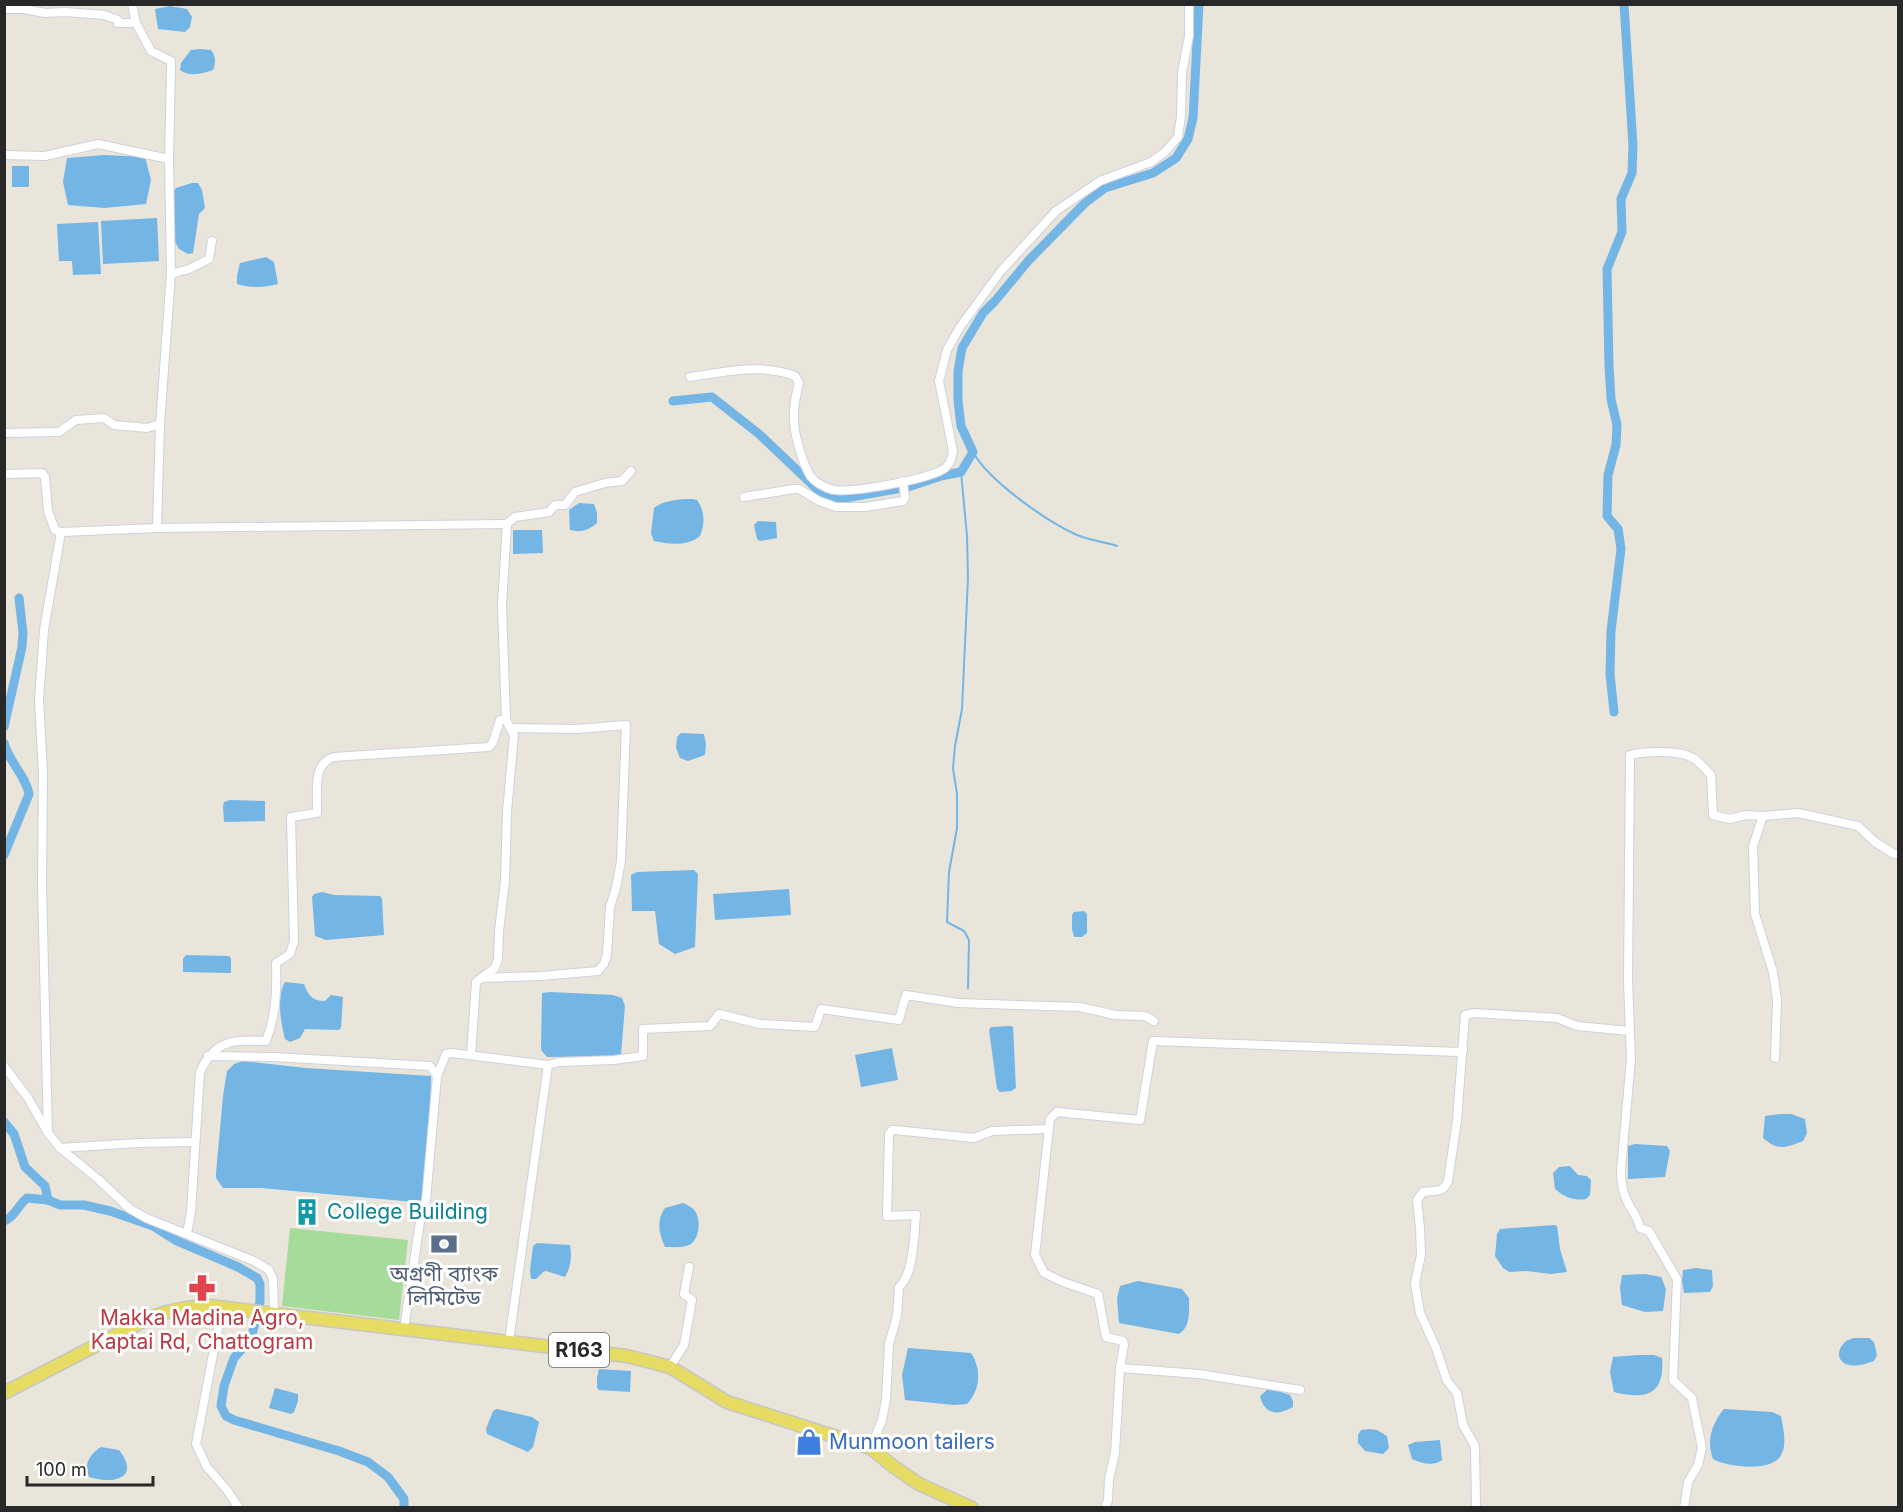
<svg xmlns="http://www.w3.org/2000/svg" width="1903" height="1512" viewBox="0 0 1903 1512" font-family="Inter,'Noto Sans Bengali',sans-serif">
<rect width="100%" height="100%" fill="#e9e5da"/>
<!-- green -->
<path fill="#a6dc9a" d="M 290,1228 L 408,1240 L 399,1320 L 282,1306 Z"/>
<!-- water -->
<g fill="#73b5e5">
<path d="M 170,6 L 187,9 L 192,17 L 190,27 L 185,32 L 158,29 L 155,9 Z"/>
<path d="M 200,49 L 211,50 C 216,57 216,63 213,70 C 202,74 190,77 180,70 L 181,63 L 191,50 Z"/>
<path d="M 104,155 L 145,157 L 151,180 L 146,204 L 105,208 L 68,205 L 63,182 L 67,158 Z"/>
<rect x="12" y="166" width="17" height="21"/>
<path d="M 192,183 L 198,183 L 202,190 L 205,208 L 199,214 L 193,253 L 188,254 L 179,249 L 175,242 L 172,193 L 176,188 Z"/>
<path d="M 157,218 L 159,261 L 103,264 L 101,221 Z"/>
<path d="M 98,222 L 101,274 L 73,275 L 72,261 L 59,261 L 57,224 Z"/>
<path d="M 266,257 L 274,262 L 278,284 C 263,288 252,288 237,284 L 237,276 L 240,263 Z"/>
<path d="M 692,499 L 697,500 C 705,511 705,524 700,536 C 687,547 669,544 654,541 L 651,533 L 654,508 C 664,500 680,499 692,499 Z"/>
<path d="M 579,503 L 594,504 L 597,513 L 597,523 C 589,530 581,533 570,530 L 569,510 Z"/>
<path d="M 758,521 L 776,522 L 777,538 L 760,541 L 757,539 L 754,525 Z"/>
<path d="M 513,530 L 542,530 L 543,553 L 513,554 Z"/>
<path d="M 681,733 L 704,734 L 706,744 L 705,755 L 688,761 L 680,758 L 676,748 L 677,737 Z"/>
<path d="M 230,800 L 265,801 L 265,821 L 224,822 L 223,806 L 224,802 Z"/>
<path d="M 694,870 L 698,874 L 695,947 L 675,954 L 659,944 L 655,911 L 632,911 L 631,875 L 637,872 Z"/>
<path d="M 789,889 L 791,915 L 715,920 L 713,894 Z"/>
<path d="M 322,892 L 334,895 L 380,896 L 382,899 L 384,935 L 326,940 L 315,936 L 312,897 L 314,894 Z"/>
<path d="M 1084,911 L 1087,914 L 1087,933 L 1082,937 L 1074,937 L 1072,929 L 1072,915 L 1074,912 Z"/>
<path d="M 186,955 L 229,956 L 231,958 L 231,973 L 183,972 L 183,959 Z"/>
<path d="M 285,982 L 304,984 C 308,995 312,1001 325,1001 L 331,995 L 343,997 L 341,1028 L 339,1030 L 305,1029 L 300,1038 L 290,1042 L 285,1039 C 281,1023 276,997 285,982 Z"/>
<path d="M 550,992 L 613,995 L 622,998 L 625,1006 L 621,1054 L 618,1056 L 547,1057 L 541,1050 L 542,993 Z"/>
<path d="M 1010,1026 L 1013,1027 L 1016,1088 L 1011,1091 L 1000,1092 L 997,1089 L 989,1030 L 991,1027 Z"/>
<path d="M 892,1048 L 898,1080 L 861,1087 L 855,1055 Z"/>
<path d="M 243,1061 L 306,1068 L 431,1076 L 430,1135 L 422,1200 L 414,1202 L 261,1188 L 223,1188 L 216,1178 L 216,1173 L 223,1096 L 227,1071 L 234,1064 Z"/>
<path d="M 1780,1114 L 1791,1114 L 1805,1119 L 1807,1133 L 1803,1141 C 1785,1148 1778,1151 1763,1138 L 1765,1116 Z"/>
<path d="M 1635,1144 L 1667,1146 L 1670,1151 L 1665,1177 L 1628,1179 L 1628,1146 Z"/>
<path d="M 1570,1166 L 1578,1175 L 1587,1176 L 1591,1180 L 1590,1195 L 1586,1199 C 1574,1201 1564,1197 1555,1189 L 1553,1173 L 1559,1167 Z"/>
<path d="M 683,1203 C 687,1205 692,1207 695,1211 C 701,1220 700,1240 689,1245 C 682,1248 673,1247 665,1247 C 659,1233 656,1221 665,1208 Z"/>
<path d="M 1554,1225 L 1557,1226 L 1560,1249 L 1567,1272 L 1551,1274 L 1526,1271 L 1509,1272 L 1503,1268 L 1495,1256 L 1497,1234 L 1500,1229 Z"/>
<path d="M 537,1243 L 570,1245 C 572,1256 571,1267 565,1277 L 546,1271 L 543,1272 L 536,1279 L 531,1279 L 530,1270 L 533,1246 Z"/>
<path d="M 1696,1268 L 1712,1270 L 1713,1286 L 1710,1292 L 1684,1293 L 1682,1281 L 1683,1270 Z"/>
<path d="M 1645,1274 L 1661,1277 L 1666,1289 L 1663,1311 L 1645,1312 L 1622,1305 L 1620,1288 L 1622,1275 Z"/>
<path d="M 1138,1281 L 1182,1289 L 1189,1298 C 1189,1310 1191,1327 1179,1334 L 1119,1323 L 1117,1298 L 1120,1286 Z"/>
<path d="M 1854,1338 L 1869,1338 L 1874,1342 L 1877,1355 L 1874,1361 C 1832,1378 1831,1343 1854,1338 Z"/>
<path d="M 908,1348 L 971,1353 C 982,1370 980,1390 967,1404 L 954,1405 L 905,1400 L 902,1375 Z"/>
<path d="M 1638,1355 L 1654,1355 L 1662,1358 C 1665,1395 1646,1400 1614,1392 L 1610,1372 L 1613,1357 Z"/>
<path d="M 599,1369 L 631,1371 L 630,1392 L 599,1390 L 597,1388 L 597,1378 Z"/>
<path d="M 275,1388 L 298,1394 L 298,1401 L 294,1412 L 291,1414 L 269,1408 Z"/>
<path d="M 1267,1390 L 1275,1390 L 1290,1395 L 1293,1401 L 1293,1407 C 1277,1416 1265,1415 1260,1396 Z"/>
<path d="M 497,1409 L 532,1417 L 539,1422 L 533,1447 L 528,1452 L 487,1434 L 486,1429 L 493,1411 Z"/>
<path d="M 1724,1409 L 1772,1412 L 1781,1416 C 1783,1429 1788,1445 1780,1457 C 1768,1472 1727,1467 1713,1459 C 1706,1441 1712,1423 1724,1409 Z"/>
<path d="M 1370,1429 L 1377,1430 L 1387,1436 L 1389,1448 L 1383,1454 L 1365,1451 L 1358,1443 L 1358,1435 L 1361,1430 Z"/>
<path d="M 1440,1440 L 1442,1460 C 1433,1467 1421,1463 1412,1459 L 1408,1445 L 1415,1442 Z"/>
<path d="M 101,1447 L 119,1450 C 141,1478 114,1485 89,1477 C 83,1464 90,1454 101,1447 Z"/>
</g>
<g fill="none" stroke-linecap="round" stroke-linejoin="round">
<!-- stream -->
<g stroke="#73b5e5" stroke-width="2">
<path d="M 973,452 C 989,481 1046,521 1077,535 C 1089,540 1104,542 1117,546"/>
<path d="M 961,472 L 967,536 L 968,578 L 962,709 L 955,746 L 953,768 L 957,794 L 957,828 L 949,872 L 947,922 L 964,931 L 969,940 L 968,988"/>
</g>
<!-- canal -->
<g stroke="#73b5e5" stroke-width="9">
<path d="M 673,401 L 712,397 L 759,434 L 819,491 L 839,499 L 908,487 L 941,476 L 961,472 L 973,452 L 961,426 L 958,401 L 958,371 L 962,348 L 983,313 L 995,301 L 1029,260 L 1085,203 L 1105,188 L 1153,173 L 1176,158 L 1188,139 L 1193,118 L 1199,4"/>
<path d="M 1614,712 L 1610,674 L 1611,631 L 1621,549 L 1618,529 L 1607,516 L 1608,475 L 1616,445 L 1617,425 L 1611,399 L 1609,366 L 1607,269 L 1622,232 L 1621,199 L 1632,173 L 1633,146 L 1624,4"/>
<path d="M 4,727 L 22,647 L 23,633 L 19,598"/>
<path d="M 4,743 C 9,762 26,776 29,794 L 4,855"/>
<path d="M 4,1122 L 14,1134 L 25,1167 L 45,1186 L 48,1200 L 60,1205 L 84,1205 L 110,1211 L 153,1226 L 175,1240 L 238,1267 L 257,1278 L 260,1284 L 260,1302 L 252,1335 L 249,1341 L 234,1358 L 224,1386 L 221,1406 L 226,1416 L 234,1420 L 339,1451 L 368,1462 L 388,1477 L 404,1499 L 404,1508"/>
<path d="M 4,1221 C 14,1218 19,1204 27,1198 L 48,1200"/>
</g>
<defs>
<g id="street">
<path d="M 132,4 L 136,23 L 151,51 L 171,61 L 171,68 L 169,159 L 171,274 L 160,424 L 157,528"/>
<path d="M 4,9 L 24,9 L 45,13 L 65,12 L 104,15 L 118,20 L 118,23 L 136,23"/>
<path d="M 4,155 L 45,156 L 98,144 L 169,159"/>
<path d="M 171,274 L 189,269 L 209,259 L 212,241"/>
<path d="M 690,377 C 726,372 760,363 795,376 L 799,383 C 796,395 793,407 794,420 C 794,434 803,465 811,477 C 815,482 824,487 830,489 C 847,495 926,479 942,470 C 950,466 952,459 953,451 L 939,381 L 947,350 L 960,327 L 1001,271 L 1056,211 L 1100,181 L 1151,162 L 1165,152 L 1178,137 L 1181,116 L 1182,73 L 1189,36 L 1189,4"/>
<path d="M 4,433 L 59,432 L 76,420 L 104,418 L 114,425 L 147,428 L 160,424"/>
<path d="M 4,474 L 42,473 L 45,477 L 48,511 L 55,530 L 61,532"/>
<path d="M 744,497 L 794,489 L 799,489 L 819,501 L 836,507 L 865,507 L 903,501 L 905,498 L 903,481"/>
<path d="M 1763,816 L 1753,846 L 1755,914 L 1773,972 L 1777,1000 L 1775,1058"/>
<path d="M 482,978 L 541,976 L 598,971 L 604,964 L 607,954 L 610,907 L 616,888 L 621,861 L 626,725 L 577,729 L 511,728"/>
<path d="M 471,1055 L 476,982 L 495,968 L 498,959 L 499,931 L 505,881 L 507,812 L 514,735 L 506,720 L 502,605 L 507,524 L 515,517 L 549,512 L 555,505 L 565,505 L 575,492 L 605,483 L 622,481 L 631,471"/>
<path d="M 208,1056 L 274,1057 L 430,1066 L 437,1076 L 426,1200 L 420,1222 L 404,1329"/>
<path d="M 548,1065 L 559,1062 L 614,1060 L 643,1056 L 643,1029 L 710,1026 L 719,1014 L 760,1024 L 815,1027 L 821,1009 L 899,1020 L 906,995 L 958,1003 L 1080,1007 L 1115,1015 L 1145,1016 L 1154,1021"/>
<path d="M 4,1066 L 28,1098 L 48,1133 L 60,1148 L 98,1179 L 130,1209 L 146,1218 L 254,1261 L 269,1270 L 273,1279 L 274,1314"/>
<path d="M 437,1076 L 446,1054 L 452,1053 L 548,1065 L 509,1341"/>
<path d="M 48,1133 L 42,886 L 43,773 L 39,700 L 44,630 L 61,532 L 157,528 L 507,524"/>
<path d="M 60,1148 L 138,1143 L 195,1142"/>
<path d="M 187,1233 L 191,1212 L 200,1072 C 215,1039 233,1040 266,1041 C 276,1016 277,990 276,963 L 290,954 L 294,941 L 291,817 L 317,813 C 318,793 311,764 334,757 L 489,747 L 493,742 L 500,720 L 506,720"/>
<path d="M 222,1307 L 196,1444 L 207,1467 L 227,1490 L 239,1508"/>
<path d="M 670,1367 L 684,1345 L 692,1300 L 684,1294 L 689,1267"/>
<path d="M 1120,1368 L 1199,1374 L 1300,1390"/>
<path d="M 871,1448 L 882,1420 L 886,1400 L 889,1344 L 897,1316 L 899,1287 C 914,1275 914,1234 916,1215 L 887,1216 L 889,1134 L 892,1130 L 895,1130 L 974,1138 L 992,1131 L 1048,1129"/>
<path d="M 1105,1508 L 1108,1500 L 1109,1479 L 1115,1453 L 1120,1368 L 1124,1345 L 1123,1341 L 1106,1337 L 1098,1294 L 1063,1282 L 1044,1273 L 1035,1255 L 1050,1119 L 1057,1112 L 1140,1120 L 1153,1041 L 1459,1052 L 1463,1050"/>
<path d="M 1476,1508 L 1475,1446 L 1463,1425 L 1457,1393 L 1447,1381 L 1436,1348 L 1420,1313 L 1415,1283 L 1421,1255 L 1420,1228 L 1417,1200 L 1423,1192 C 1434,1190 1443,1194 1448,1181 L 1457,1120 L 1465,1015 L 1474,1013 L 1557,1018 L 1577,1026 L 1629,1031"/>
<path d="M 1684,1508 L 1688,1482 L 1698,1465 L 1702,1448 L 1692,1398 L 1673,1380 L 1677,1279 L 1649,1231 L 1640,1228 C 1637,1214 1632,1212 1627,1201 C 1622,1191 1621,1181 1621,1170 L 1631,1059 L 1628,981 L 1630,755 C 1645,751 1679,750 1693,758 C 1700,762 1706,770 1711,775 L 1713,815 L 1729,819 L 1746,815 L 1763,816 L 1798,813 L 1858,826 L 1875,842 L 1894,854 L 1898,854"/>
</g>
<path id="primary" d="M 4,1393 L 151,1317 C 171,1310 189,1306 210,1306 L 627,1356 L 670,1367 L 727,1402 L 871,1448 L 894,1467 L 919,1484 L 972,1508"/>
</defs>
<!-- street casing -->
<use href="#street" stroke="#cfd0e0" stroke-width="10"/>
<!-- primary casing -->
<use href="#primary" stroke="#c7c7c7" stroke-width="15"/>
<!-- street -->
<use href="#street" stroke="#fff" stroke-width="8"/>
<!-- primary -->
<use href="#primary" stroke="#e6db63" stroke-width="12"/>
</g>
<!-- icons -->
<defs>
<symbol id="building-bare" viewBox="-9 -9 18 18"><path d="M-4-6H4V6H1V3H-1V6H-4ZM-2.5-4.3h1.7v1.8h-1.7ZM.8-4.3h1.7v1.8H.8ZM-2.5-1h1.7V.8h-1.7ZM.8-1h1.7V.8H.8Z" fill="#0f9aa8" stroke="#fff" stroke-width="2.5" paint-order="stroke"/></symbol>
<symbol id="bank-bare" viewBox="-9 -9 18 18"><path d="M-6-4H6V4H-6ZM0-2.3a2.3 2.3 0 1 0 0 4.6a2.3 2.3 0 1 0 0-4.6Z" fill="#5c6f8a" stroke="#fff" stroke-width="2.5" paint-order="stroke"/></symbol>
<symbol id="pharmacy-bare" viewBox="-9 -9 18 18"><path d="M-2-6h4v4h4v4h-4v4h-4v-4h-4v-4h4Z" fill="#e0444e" stroke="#fff" stroke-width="2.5" paint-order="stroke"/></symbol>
<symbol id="shop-bare" viewBox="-9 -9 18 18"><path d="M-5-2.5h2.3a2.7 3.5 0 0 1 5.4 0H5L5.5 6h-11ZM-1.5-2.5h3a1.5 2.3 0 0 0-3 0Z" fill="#3f7fe0" stroke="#fff" stroke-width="2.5" paint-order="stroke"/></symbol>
</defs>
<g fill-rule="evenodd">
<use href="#building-bare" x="288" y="1193" width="38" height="38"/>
<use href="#bank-bare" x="425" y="1225" width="38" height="38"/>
<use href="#pharmacy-bare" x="183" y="1269" width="38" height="38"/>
<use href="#shop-bare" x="790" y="1423" width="38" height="38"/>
</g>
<g text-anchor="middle" stroke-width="6" stroke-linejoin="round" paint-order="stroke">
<!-- shield labels -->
<rect fill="#fff" stroke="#686868" stroke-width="1.5" x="549" y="1333" width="60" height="34" rx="4.5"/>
<g font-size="20" font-weight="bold" fill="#282828">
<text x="579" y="1357">R163</text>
</g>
<!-- culture labels -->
<g font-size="21" fill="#0d838f" stroke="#fff" text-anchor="start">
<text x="327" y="1219">College Building</text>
</g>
<!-- service labels -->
<g font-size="21" fill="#4e5e75" stroke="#fff">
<text x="444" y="1281">অগ্রণী ব্যাংক<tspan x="444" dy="24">লিমিটেড</tspan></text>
</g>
<!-- health labels -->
<g font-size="21" fill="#be3a42" stroke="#fff">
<text x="202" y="1325">Makka Madina Agro,<tspan x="202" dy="24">Kaptai Rd, Chattogram</tspan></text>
</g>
<!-- shop labels -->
<g font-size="21" fill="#366cbe" stroke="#fff" text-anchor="start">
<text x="829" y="1449">Munmoon tailers</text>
</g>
</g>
<!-- border -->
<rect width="1903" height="1512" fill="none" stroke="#282828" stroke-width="12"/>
<!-- scale -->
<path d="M27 1476v9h126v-9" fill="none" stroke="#282828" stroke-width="3"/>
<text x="36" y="1476" font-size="18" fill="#282828" stroke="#ffffff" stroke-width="4.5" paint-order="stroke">100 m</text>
</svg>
